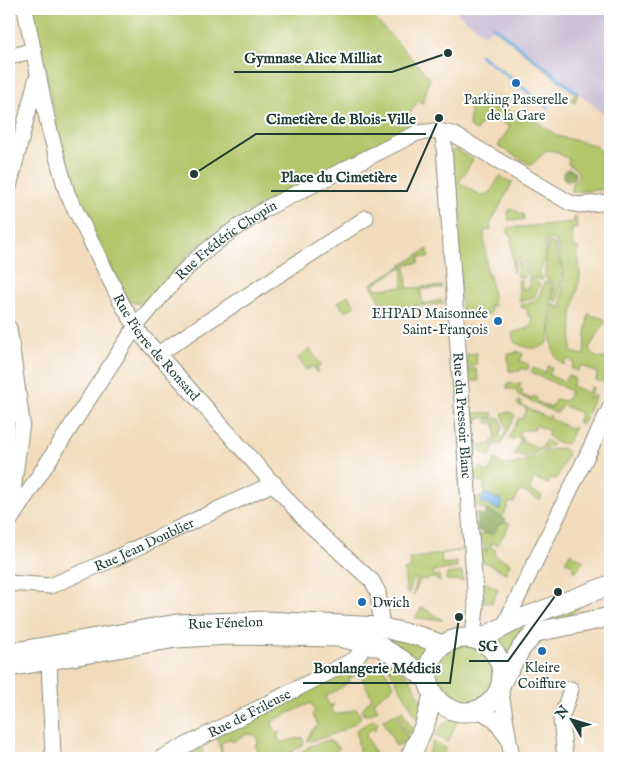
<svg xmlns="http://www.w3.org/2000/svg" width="619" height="767" viewBox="0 0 619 767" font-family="'IM FELL English',serif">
<rect width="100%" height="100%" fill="#fff"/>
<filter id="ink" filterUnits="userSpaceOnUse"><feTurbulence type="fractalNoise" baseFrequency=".02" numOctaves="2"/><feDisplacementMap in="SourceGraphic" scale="10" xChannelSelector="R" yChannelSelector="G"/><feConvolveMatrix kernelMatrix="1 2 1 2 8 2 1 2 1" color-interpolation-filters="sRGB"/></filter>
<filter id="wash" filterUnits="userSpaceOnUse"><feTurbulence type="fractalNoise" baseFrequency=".0096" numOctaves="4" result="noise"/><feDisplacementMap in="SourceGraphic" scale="20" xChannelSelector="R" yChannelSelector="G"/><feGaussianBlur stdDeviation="1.12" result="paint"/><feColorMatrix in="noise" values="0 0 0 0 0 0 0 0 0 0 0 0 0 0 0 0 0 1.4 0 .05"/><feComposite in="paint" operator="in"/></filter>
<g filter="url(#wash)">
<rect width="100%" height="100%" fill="#f2dbbc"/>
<!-- industrial -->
<path fill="#cbbfd5" d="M 453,9 L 610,9 L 610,119 L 494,26 L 485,35 Z"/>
<!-- green -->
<g fill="#b3c66a" stroke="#69824f" fill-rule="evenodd">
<path d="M 33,9 L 366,9 L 430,78 L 423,103 L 418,101 L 409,114 L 413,121 L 403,131 L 240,216 L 195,247 L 143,304 L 129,302 L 76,197 L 62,152 Z"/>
<path d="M 493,25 L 578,93 L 575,103 L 571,100 L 576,94 L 492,27 Z"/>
<path d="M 489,97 L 522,120 L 527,115 L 557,136 L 594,145 L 601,151 L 600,153 L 610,157 L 610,189 L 572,192 L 572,183 L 576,181 L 579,175 L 576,169 L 568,164 L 569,159 L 554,151 L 547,150 L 531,165 L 498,146 L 510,127 L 487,114 L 476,131 L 469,127 L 470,111 L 467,99 Z"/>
<path d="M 455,149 L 473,160 L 459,182 L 483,197 L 486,193 L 489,195 L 500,176 L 510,182 L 513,181 L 490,225 L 491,230 L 484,231 L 487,275 L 490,275 L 494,307 L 490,304 L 490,314 L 462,316 L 450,153 Z"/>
<path d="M 511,209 L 523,214 L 524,220 L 509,220 L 508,211 Z"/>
<path d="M 576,216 L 577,228 L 572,229 L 573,247 L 578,247 L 580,277 L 572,314 L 571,352 L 584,355 L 588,314 L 604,319 L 605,323 L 589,348 L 591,353 L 596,357 L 607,359 L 610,352 L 610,364 L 602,382 L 596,380 L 597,373 L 581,365 L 578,371 L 571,369 L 574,362 L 567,359 L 564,365 C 546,356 552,321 554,304 L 558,304 L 558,308 L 561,308 L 564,273 L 557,242 L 551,239 L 546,242 L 545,259 L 540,272 L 543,279 L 542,280 L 532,277 L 540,285 L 534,297 L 520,302 L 518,280 L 522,280 L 523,289 L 529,288 L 529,273 L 525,262 L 518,259 L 515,261 L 513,273 L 511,234 L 508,234 L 508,228 L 574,222 L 574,217 Z"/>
<path d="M 549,242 L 555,244 L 562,274 L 558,301 L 554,301 L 552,281 L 545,278 C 544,274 547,246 549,242 Z"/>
<path d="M 428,249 L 429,257 L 419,257 L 419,263 L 406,264 L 407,288 L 442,286 L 442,288 L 421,289 L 422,304 L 442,300 L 443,304 L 384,308 L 371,284 ZM 403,266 L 403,287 L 376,289 L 373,285 Z"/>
<path d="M 518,262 L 523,264 L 526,274 L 525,278 L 517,276 Z"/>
<path d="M 549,281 L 552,292 L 549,341 C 538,352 528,349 514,342 L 512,333 L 531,327 L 532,318 L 528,315 L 527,309 L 521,307 L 521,304 C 535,306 541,294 544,282 Z"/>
<path d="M 348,295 L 355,306 L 345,312 L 338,302 Z"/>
<path d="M 310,349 L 321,365 L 317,368 L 317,373 L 313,366 L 306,370 L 298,358 Z"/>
<path d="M 516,351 L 523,354 L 520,361 L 529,365 L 527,370 L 521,368 L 520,371 L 509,371 L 508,354 L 516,353 Z"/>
<path d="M 477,353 L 476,366 L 467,366 L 467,354 Z"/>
<path d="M 548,366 L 552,368 L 549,375 L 564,382 L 568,375 L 575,379 L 572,386 L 588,393 L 591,387 L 594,387 L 588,399 L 596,395 L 582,424 L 577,422 L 581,413 L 562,405 L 558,412 L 556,413 L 518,395 L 516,389 L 507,389 L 507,384 L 521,383 L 519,388 L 523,390 L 521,394 L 531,399 L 533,396 L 537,398 L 536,401 L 551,408 L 556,399 L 566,401 L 571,391 L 531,372 L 533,368 L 545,373 Z"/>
<path d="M 467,369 L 476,369 L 479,381 L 469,381 Z"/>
<path d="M 519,401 L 522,403 L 521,405 L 548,418 L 550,415 L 551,419 L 572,429 L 575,427 L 567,444 L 555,442 L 548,436 L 549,431 L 536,425 L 534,430 L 521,430 L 518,434 L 522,436 L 521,440 L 540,449 L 546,440 L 553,445 L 525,457 L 514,455 L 521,440 L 516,437 L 513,440 L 509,438 L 519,418 L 522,419 L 527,409 L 517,404 Z"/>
<path d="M 511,412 L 515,416 L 501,445 L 496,443 L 490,456 L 472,448 L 470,425 L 472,425 L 474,445 L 492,444 L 492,440 L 496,439 L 495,423 L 487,423 L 487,419 L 500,418 L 503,426 L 499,435 L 503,438 L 507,428 L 502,413 Z"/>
<path d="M 469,413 L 493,413 L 493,417 L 470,419 Z"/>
<path d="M 563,448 L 568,454 L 557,478 L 550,479 L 548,484 L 534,478 L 529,490 L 542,496 L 540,500 L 520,490 L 514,503 L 510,502 L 502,518 L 476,505 L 475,497 L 482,498 L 485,490 L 483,489 L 485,484 L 474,479 L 475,472 L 480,467 L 489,472 L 495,459 L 499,461 L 498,463 C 518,472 540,447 563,448 Z"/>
<path d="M 505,522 L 510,524 L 498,545 L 492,543 L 490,547 L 496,550 L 494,555 L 510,563 L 506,573 L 480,560 L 479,548 L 487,552 L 482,539 L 478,536 L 484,533 L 493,534 L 498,525 Z"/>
<path d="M 461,550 L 441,554 L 442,564 L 457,562 L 457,568 L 433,571 L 433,576 L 439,575 L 440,582 L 434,578 L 420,580 L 413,596 L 417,579 L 413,579 L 409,594 L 406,592 L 404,570 L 411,567 L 410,559 Z"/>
<path d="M 570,553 L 584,561 L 575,572 L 572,570 L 574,566 L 565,561 Z"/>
<path d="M 462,572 L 463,581 L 446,580 L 447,574 Z"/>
<path d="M 482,581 L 498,589 L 492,603 L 483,601 Z"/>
<path d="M 584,603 L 569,616 L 551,621 L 549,614 Z"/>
<path d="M 422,607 L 443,620 L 415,618 Z"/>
<path d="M 522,623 L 520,641 L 507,663 L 496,641 Z"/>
<path d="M 384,637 L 430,644 L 421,667 L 381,639 Z"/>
<circle cx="464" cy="675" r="30"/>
<path d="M 391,661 L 409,677 L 424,705 L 421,725 L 386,663 Z"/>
<path d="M 356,665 L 361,676 L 382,665 L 394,686 L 374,702 L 378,710 L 368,715 L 364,715 L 362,709 L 372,698 L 361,676 L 358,674 L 349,678 L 350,682 L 325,697 L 330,706 L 334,704 L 331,708 L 335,715 L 357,709 L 361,717 C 355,727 319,741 307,741 L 311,731 L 318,725 L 312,714 L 315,712 L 311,703 L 274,720 L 272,724 L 276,733 L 281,733 L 277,735 L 281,743 L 302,737 L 304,744 L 289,754 L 257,758 L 260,755 L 255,745 L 259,743 L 254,734 L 250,735 L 249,733 L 232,742 L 230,738 L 221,743 L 223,758 L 216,736 Z"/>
<path d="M 402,710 L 413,731 L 408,734 L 397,713 Z"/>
<path d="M 395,714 L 409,740 L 396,746 L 383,720 Z"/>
<path d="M 374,719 L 378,724 L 375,726 L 376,729 L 372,729 L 366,735 L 375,754 L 360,755 L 356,730 Z"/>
<path d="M 452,719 L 458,719 L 448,742 L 435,736 L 443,724 Z"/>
<path d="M 329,740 L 340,748 L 328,758 L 293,758 L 310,746 Z"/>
<path d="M 433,742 L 446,748 L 441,758 L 427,758 Z"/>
<path d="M 200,746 L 205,758 L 179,758 Z"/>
</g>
<!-- forest -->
<g fill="#8eab5e" stroke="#567449">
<circle cx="569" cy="175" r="6"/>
<path d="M 487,510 L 506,520 L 503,524 L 498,525 L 493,534 L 489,532 L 487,534 L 478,530 L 477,513 L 484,516 Z"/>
</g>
<!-- water -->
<path fill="#6fafe3" stroke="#47768c" d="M 485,493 L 503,501 L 499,510 L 481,502 Z"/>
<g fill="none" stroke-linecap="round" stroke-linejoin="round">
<!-- stream -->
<g stroke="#6fafe3" stroke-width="3">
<path d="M 493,26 L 576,92"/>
<path d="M 480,55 L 513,80"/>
<path d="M 517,83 L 548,108"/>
</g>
</g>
</g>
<g filter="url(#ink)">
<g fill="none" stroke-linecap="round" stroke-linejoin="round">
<defs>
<g id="minor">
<path id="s1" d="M 25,9 L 49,128 L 67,193 L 122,304 L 142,336 L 158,354 L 308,523 L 372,581 L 378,592 L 381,621 L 379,627 L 355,659 L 161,758"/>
<path d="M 9,57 L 34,50"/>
<path id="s2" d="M 443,132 L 476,606 L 473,638"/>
<path d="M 9,187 L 36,80"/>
<path d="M 9,328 L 22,422 L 14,483 L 12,515"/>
<path d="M 158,354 L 366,218"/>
<path id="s3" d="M 9,522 L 136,326 L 175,280 L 198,257 L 226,235 L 267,208 L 417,133 L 436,131 L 453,134 L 570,203 L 579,205 L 610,202"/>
<path id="s4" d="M 9,583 L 50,586 L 111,560 L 274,483"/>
<path d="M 504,626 L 610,408"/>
<path d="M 49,661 L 53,758"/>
<path d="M 500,687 L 512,758"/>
<path d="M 478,710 L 494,719 L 506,736"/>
<path d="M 565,758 L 561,719 L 571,689"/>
</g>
<g id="major">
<circle cx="465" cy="675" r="37"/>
<path d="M 478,640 L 515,621 L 610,585"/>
<path id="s5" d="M 9,653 L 177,624 L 266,621 L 379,627 L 422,637 L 442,645"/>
<path d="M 9,667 L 176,638 L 229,635 L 339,637 L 381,647 L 404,661 L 427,680"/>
<path d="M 502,681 L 522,647 L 536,632 L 610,617"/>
<path d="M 410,758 L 425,724 L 433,695"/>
</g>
</defs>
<!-- minor casing -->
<use href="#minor" stroke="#888c78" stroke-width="17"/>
<!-- major casing -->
<use href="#major" stroke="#888c78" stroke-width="21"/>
<!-- minor -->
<use href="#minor" stroke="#fff" stroke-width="15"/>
<!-- major -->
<use href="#major" stroke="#fff" stroke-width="19"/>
</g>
</g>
<!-- markers -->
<g fill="#1f6fb2" stroke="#fff" stroke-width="2">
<circle cx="516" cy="83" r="5"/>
<circle cx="498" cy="321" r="5"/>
<circle cx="362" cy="602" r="5"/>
<circle cx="542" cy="651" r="5"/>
</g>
<g text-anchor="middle" stroke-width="4" stroke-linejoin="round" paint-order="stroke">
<!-- poi labels -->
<g font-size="14" fill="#1f3d34" stroke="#fff">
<text x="516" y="104">Parking Passerelle<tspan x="516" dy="16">de la Gare</tspan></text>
<text x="488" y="318" text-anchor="end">EHPAD Maisonnée<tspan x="488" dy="16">Saint-François</tspan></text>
<text x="372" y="607" text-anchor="start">Dwich</text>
<text x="542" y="672">Kleire<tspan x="542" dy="16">Coiffure</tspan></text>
</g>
<!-- street labels -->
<g font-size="14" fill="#1f3d34" stroke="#fff">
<text dy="5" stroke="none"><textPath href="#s3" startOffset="359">Rue Frédéric Chopin</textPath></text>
<text dy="5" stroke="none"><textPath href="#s1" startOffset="368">Rue Pierre de Ronsard</textPath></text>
<text dy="5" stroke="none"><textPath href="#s2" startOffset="284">Rue du Pressoir Blanc</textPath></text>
<text dy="5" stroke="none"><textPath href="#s4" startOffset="144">Rue Jean Doublier</textPath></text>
<text dy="5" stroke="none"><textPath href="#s5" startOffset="219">Rue Fénelon</textPath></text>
<text transform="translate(249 713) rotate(-27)" y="5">Rue de Frileuse</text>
</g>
</g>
<!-- callouts -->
<path fill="none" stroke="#1f3d34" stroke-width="2" d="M448 53L392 72H234M194 174L256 134H426M439 118L407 191H271M558 592L508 661H469M459 617L450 683H303"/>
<g fill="#1f3d34" stroke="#fff" stroke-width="2">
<circle cx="448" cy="53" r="5"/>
<circle cx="194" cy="174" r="5"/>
<circle cx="439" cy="118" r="5"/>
<circle cx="558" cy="592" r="5"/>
<circle cx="459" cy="617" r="5"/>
</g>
<g font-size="15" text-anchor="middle" font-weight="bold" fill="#1f3d34" stroke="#fff" stroke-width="4" stroke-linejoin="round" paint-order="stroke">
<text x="313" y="63">Gymnase Alice Milliat</text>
<text x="341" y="124">Cimetière de Blois-Ville</text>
<text x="339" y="182">Place du Cimetière</text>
<text x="488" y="651">SG</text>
<text x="377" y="673">Boulangerie Médicis</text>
</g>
<!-- margin -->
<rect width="619" height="767" fill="none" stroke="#fff" stroke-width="30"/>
<!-- north arrow -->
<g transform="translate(572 720) rotate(308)" stroke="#ffffff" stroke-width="4" paint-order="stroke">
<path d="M0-4L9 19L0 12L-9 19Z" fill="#1f3d34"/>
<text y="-8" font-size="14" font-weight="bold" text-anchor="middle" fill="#1f3d34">N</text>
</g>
</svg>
